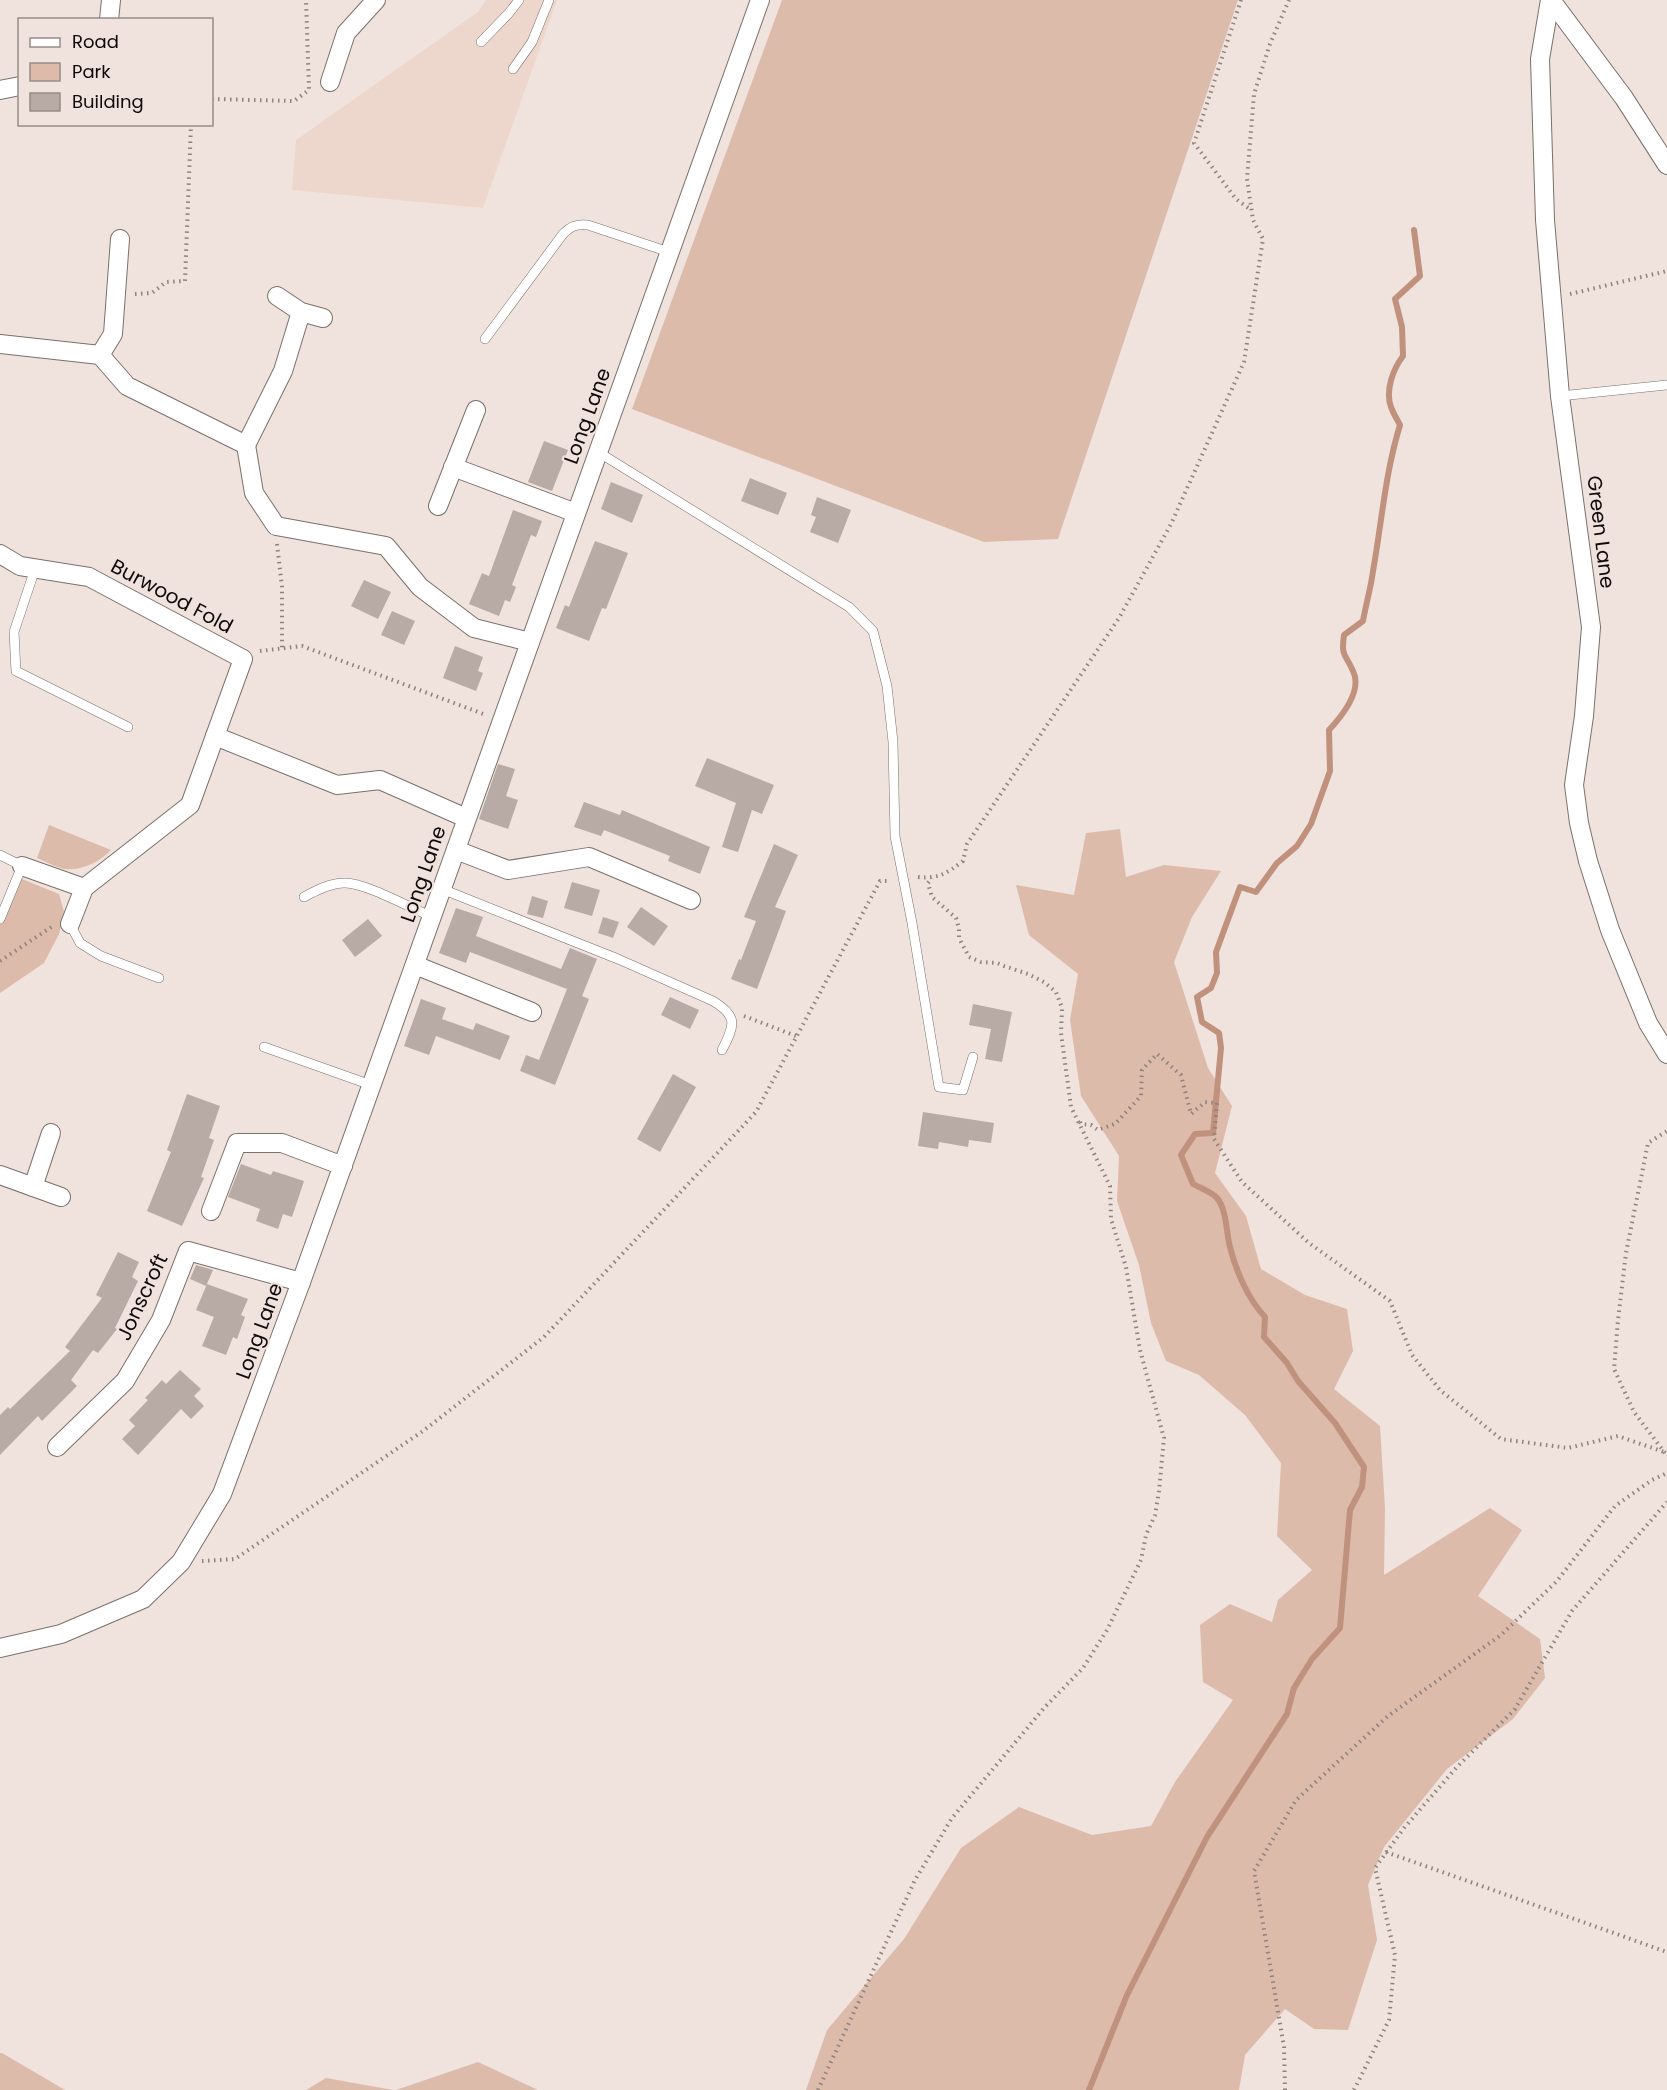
<svg xmlns="http://www.w3.org/2000/svg" width="1667" height="2090" viewBox="0 0 1667 2090" font-family="Poppins,sans-serif">
<rect width="100%" height="100%" fill="#f0e2dc"/>
<!-- built -->
<path fill="#edd7cd" d="M 486,0 L 557,0 L 483,208 L 292,190 L 296,140 L 478,12 Z"/>
<!-- green -->
<g fill="#ddbbab">
<path d="M 782,0 L 1238,0 L 1058,539 L 984,542 L 632,409 Z"/>
<path d="M 49,825 L 111,850 C 100,862 81,871 64,869 C 55,867 45,861 37,858 Z"/>
<path d="M 1120,829 L 1126,877 L 1164,865 L 1221,871 L 1192,917 L 1174,962 L 1208,1068 L 1232,1106 L 1215,1173 L 1246,1216 L 1261,1269 L 1305,1295 L 1347,1309 L 1353,1351 L 1334,1389 L 1380,1426 L 1385,1508 L 1384,1575 L 1490,1508 L 1522,1530 L 1478,1596 L 1540,1639 L 1545,1678 L 1513,1719 L 1447,1769 L 1384,1847 L 1368,1885 L 1377,1940 L 1348,2030 L 1314,2029 L 1285,2009 L 1245,2055 L 1239,2090 L 806,2090 L 827,2030 L 904,1939 L 961,1848 L 1019,1807 L 1092,1835 L 1151,1826 L 1175,1782 L 1233,1700 L 1203,1682 L 1200,1625 L 1230,1604 L 1272,1622 L 1278,1600 L 1312,1570 L 1277,1536 L 1281,1463 L 1245,1415 L 1199,1375 L 1166,1361 L 1151,1323 L 1139,1265 L 1117,1201 L 1119,1156 L 1081,1096 L 1070,1020 L 1078,974 L 1029,935 L 1016,885 L 1074,895 L 1086,833 Z"/>
<path d="M 17,877 L 59,894 L 64,912 L 59,934 L 44,963 L 0,993 L 0,919 Z"/>
<path d="M 0,2053 L 2,2053 L 65,2090 L 0,2090 Z"/>
<path d="M 478,2062 L 538,2090 L 396,2090 Z"/>
<path d="M 326,2078 L 393,2090 L 306,2090 Z"/>
</g>
<g fill="none" stroke-linecap="round" stroke-linejoin="round">
<!-- stream -->
<path stroke="#c0927d" stroke-width="6" d="M 1089,2090 L 1127,1995 L 1207,1837 L 1287,1714 L 1294,1688 L 1312,1659 L 1340,1628 L 1350,1510 L 1362,1487 L 1364,1467 L 1335,1423 L 1298,1381 L 1287,1363 L 1264,1337 L 1265,1317 C 1248,1299 1236,1271 1230,1247 C 1226,1232 1227,1210 1217,1198 C 1212,1192 1200,1188 1193,1184 L 1181,1155 L 1195,1134 L 1213,1133 L 1221,1048 L 1219,1033 L 1202,1022 L 1197,997 L 1211,988 L 1217,973 L 1216,952 L 1240,887 L 1256,892 L 1277,863 L 1297,846 L 1311,824 L 1330,771 L 1329,730 C 1342,716 1363,691 1353,671 C 1345,653 1341,657 1344,635 L 1363,621 C 1366,604 1371,587 1373,571 C 1382,521 1385,474 1400,425 C 1397,419 1393,413 1391,407 C 1385,391 1393,369 1403,356 L 1402,327 L 1395,299 L 1420,276 L 1414,230"/>
</g>
<!-- building -->
<g fill="#b8aba5">
<path d="M 544,441 L 568,450 L 552,491 L 528,482 Z"/>
<path d="M 750,478 L 787,493 L 778,515 L 741,501 Z"/>
<path d="M 611,482 L 643,495 L 632,523 L 601,509 Z"/>
<path d="M 817,497 L 851,510 L 838,543 L 810,532 L 816,517 L 811,515 Z"/>
<path d="M 513,510 L 542,521 L 536,537 L 531,535 L 512,585 L 516,587 L 510,602 L 505,600 L 499,616 L 469,604 L 482,573 L 489,576 Z"/>
<path d="M 595,541 L 628,553 L 606,609 L 602,608 L 589,641 L 556,628 L 565,605 L 569,607 Z"/>
<path d="M 364,580 L 391,592 L 378,619 L 351,606 Z"/>
<path d="M 392,611 L 415,621 L 404,645 L 381,635 Z"/>
<path d="M 455,646 L 483,657 L 478,671 L 483,673 L 476,691 L 443,678 Z"/>
<path d="M 707,758 L 774,785 L 762,814 L 752,810 L 738,852 L 722,847 L 736,803 L 695,786 Z"/>
<path d="M 498,764 L 515,769 L 506,796 L 518,800 L 508,829 L 479,819 Z"/>
<path d="M 584,802 L 620,815 L 622,810 L 710,847 L 700,874 L 668,861 L 670,856 L 604,830 L 601,836 L 574,827 Z"/>
<path d="M 774,844 L 798,855 L 775,907 L 786,911 L 757,989 L 731,979 L 739,959 L 741,960 L 756,921 L 744,917 Z"/>
<path d="M 572,882 L 600,890 L 592,916 L 564,908 Z"/>
<path d="M 532,896 L 548,901 L 543,918 L 527,914 Z"/>
<path d="M 641,907 L 668,926 L 654,946 L 627,927 Z"/>
<path d="M 456,908 L 483,917 L 476,936 L 561,969 L 570,948 L 597,959 L 582,996 L 589,999 L 555,1085 L 520,1071 L 526,1055 L 539,1060 L 567,989 L 470,952 L 466,963 L 439,953 Z"/>
<path d="M 603,917 L 619,922 L 613,938 L 598,933 Z"/>
<path d="M 368,919 L 382,936 L 355,957 L 342,940 Z"/>
<path d="M 670,997 L 699,1010 L 690,1029 L 661,1015 Z"/>
<path d="M 421,999 L 446,1008 L 442,1019 L 473,1030 L 476,1023 L 510,1036 L 500,1060 L 436,1036 L 429,1055 L 404,1046 Z"/>
<path d="M 973,1004 L 1012,1012 L 1002,1062 L 985,1059 L 991,1029 L 969,1025 Z"/>
<path d="M 673,1074 L 696,1087 L 660,1152 L 637,1139 Z"/>
<path d="M 187,1094 L 220,1106 L 209,1138 L 214,1140 L 201,1177 L 204,1178 L 182,1226 L 147,1211 L 171,1152 L 167,1150 Z"/>
<path d="M 923,1112 L 994,1123 L 991,1143 L 969,1140 L 968,1147 L 939,1142 L 938,1149 L 918,1146 Z"/>
<path d="M 241,1164 L 271,1175 L 273,1171 L 304,1181 L 292,1217 L 283,1214 L 278,1229 L 256,1221 L 260,1209 L 228,1197 Z"/>
<path d="M 118,1252 L 139,1262 L 132,1277 L 138,1281 L 115,1328 L 117,1329 L 98,1353 L 93,1350 L 71,1380 L 77,1386 L 42,1421 L 38,1416 L 0,1455 L 0,1415 L 8,1407 L 10,1409 L 70,1351 L 65,1347 L 102,1298 L 96,1295 Z"/>
<path d="M 196,1265 L 213,1270 L 206,1286 L 190,1279 Z"/>
<path d="M 207,1284 L 248,1299 L 241,1315 L 245,1317 L 237,1339 L 233,1337 L 226,1355 L 202,1346 L 214,1317 L 196,1310 Z"/>
<path d="M 180,1370 L 201,1389 L 194,1396 L 204,1406 L 191,1419 L 181,1409 L 138,1455 L 122,1439 L 135,1426 L 129,1420 L 148,1400 L 145,1398 L 162,1380 L 166,1384 Z"/>
</g>
<g fill="none" stroke-linecap="round" stroke-linejoin="round">
<defs>
<g id="service">
<path d="M 481,42 L 509,13 L 519,0"/>
<path d="M 513,69 L 532,42 L 549,0"/>
<path d="M 485,339 L 563,234 C 571,226 576,224 588,225 L 669,252"/>
<path d="M 1560,396 L 1667,385"/>
<path d="M 598,452 L 849,607 L 873,631 L 887,686 L 893,742 L 895,836 L 912,923 L 939,1087 L 963,1090 L 973,1057"/>
<path d="M 35,569 L 14,632 L 16,671 L 128,727"/>
<path d="M 0,855 L 22,866 L 0,919"/>
<path d="M 442,889 L 618,959 L 713,1001 C 738,1016 735,1025 722,1050"/>
<path d="M 304,897 C 315,891 330,883 344,883 C 364,882 411,908 432,917"/>
<path d="M 70,924 L 80,943 L 101,956 L 159,978"/>
<path d="M 264,1047 L 371,1085"/>
</g>
<g id="minor">
<path d="M 1550,0 L 1540,59 L 1545,220 L 1560,396 L 1591,627 L 1584,716 L 1574,785 L 1579,823 L 1588,861 L 1610,930 L 1648,1023 L 1667,1054"/>
<path d="M 1551,0 L 1624,98 L 1667,165"/>
<path d="M 109,20 L 111,0"/>
<path d="M 330,82 L 346,33 L 376,0"/>
<path d="M 0,90 L 20,86"/>
<path d="M 277,296 L 301,312 L 323,318"/>
<path d="M 0,344 L 100,355 L 127,386 L 246,445 L 254,493 L 276,526 L 386,546 L 420,587 L 474,628 L 530,642"/>
<path d="M 100,355 L 113,334 L 120,239"/>
<path d="M 246,445 L 283,371 L 301,312"/>
<path d="M 453,467 L 576,513"/>
<path d="M 438,506 L 476,410"/>
<path d="M 0,554 L 20,566 L 89,577 L 243,659 L 190,805 L 84,888 L 70,924"/>
<path d="M 215,736 L 337,785 L 380,780 L 466,818"/>
<path d="M 456,850 L 508,870 L 589,857 L 691,900"/>
<path d="M 22,866 L 84,888"/>
<path d="M 415,965 L 532,1012"/>
<path d="M 0,1175 L 61,1197"/>
<path d="M 33,1187 L 51,1133"/>
<path d="M 211,1211 L 237,1143 L 282,1143 L 343,1166"/>
<path d="M 57,1447 L 125,1381 L 161,1320 L 188,1251 L 301,1282"/>
<path d="M 0,1648 L 61,1634 L 143,1599 L 181,1562 L 222,1494 L 301,1282 L 760,0"/>
</g>
</defs>
<!-- service casing -->
<use href="#service" stroke="#7c706a" stroke-width="10"/>
<!-- minor casing -->
<use href="#minor" stroke="#7c706a" stroke-width="20"/>
<!-- path -->
<g stroke="#8c827e" stroke-width="4" stroke-dasharray="1.5 4.5" stroke-linecap="butt">
<path d="M 1241,0 L 1194,143 L 1236,199 L 1251,210"/>
<path d="M 212,99 L 294,101 L 309,90 L 306,0"/>
<path d="M 135,294 L 152,293 L 166,282 L 185,281 L 191,124"/>
<path d="M 1570,294 L 1667,271"/>
<path d="M 277,544 L 282,587 L 282,649"/>
<path d="M 260,651 L 302,646 L 486,715"/>
<path d="M 918,877 C 939,879 947,873 963,861 L 967,844 L 1119,618 L 1171,524 L 1244,362 L 1263,239 L 1253,220 L 1247,179 L 1254,94 L 1270,44 L 1289,0"/>
<path d="M 0,961 L 53,926"/>
<path d="M 744,1016 L 796,1036"/>
<path d="M 1080,1122 L 1081,1124 L 1091,1125 L 1098,1130 L 1115,1124 L 1141,1096 L 1142,1070 L 1157,1054 L 1181,1075 L 1191,1114 L 1205,1102 L 1217,1103 L 1214,1139 L 1242,1182 L 1309,1243 L 1390,1301 L 1412,1355 L 1440,1390 L 1501,1439 L 1568,1448 L 1618,1436 L 1667,1453"/>
<path d="M 1665,1453 L 1634,1412 L 1614,1369 L 1618,1320 L 1626,1253 L 1648,1143 L 1667,1131"/>
<path d="M 202,1561 L 235,1559 L 423,1431 L 544,1337 L 756,1112 L 880,881 L 890,881"/>
<path d="M 1386,1852 L 1667,1952"/>
<path d="M 818,2090 L 915,1880 L 952,1818 L 1044,1708 L 1083,1668 L 1107,1630 L 1141,1560 L 1146,1535 L 1155,1515 L 1159,1491 L 1164,1438 L 1140,1350 L 1126,1267 L 1111,1219 L 1110,1186 L 1071,1107 L 1061,1033 L 1062,1008 L 1056,992 L 1044,982 L 1028,974 L 1004,966 L 997,963 L 981,962 L 969,957 L 959,938 L 959,929 L 956,918 L 932,897 L 928,883 L 932,878"/>
<path d="M 1285,2090 L 1284,2047 L 1254,1871 L 1296,1800 L 1388,1716 L 1501,1635 L 1557,1581 L 1615,1506 L 1652,1480 L 1667,1473"/>
<path d="M 1354,2090 L 1389,2020 L 1395,1955 L 1375,1868 L 1404,1828 L 1456,1768 L 1515,1709 L 1572,1611 L 1667,1502"/>
</g>
<!-- service -->
<use href="#service" stroke="#fff" stroke-width="9"/>
<!-- minor -->
<use href="#minor" stroke="#fff" stroke-width="18"/>
</g>
<g text-anchor="middle" stroke-width="4.5" stroke-linejoin="round" paint-order="stroke">
<!-- street labels -->
<g font-size="20" fill="#0f0a08" stroke="#f0e2dc">
<text transform="translate(587 416) rotate(-70)" y="7">Long Lane</text>
<text transform="translate(1601 532) rotate(83)" y="7">Green Lane</text>
<text transform="translate(172 596) rotate(28)" y="7">Burwood Fold</text>
<text transform="translate(423 874) rotate(-71)" y="7">Long Lane</text>
<text transform="translate(142 1297) rotate(-65)" y="7">Jonscroft</text>
<text transform="translate(259 1331) rotate(-70)" y="7">Long Lane</text>
</g>
</g>
<!-- legend -->
<rect x="18" y="18" width="195" height="108" fill="#f0e2dc" stroke="#968c87" stroke-width="1.5"/>
<rect x="30" y="38" width="30" height="9" fill="#ffffff" stroke="#968c87" stroke-width="1.5"/>
<text x="72" y="48" font-size="18" fill="#0f0a08">Road</text>
<rect x="30" y="63" width="30" height="18" fill="#ddbbab" stroke="#968c87" stroke-width="1.5"/>
<text x="72" y="78" font-size="18" fill="#0f0a08">Park</text>
<rect x="30" y="93" width="30" height="18" fill="#b8aba5" stroke="#968c87" stroke-width="1.5"/>
<text x="72" y="108" font-size="18" fill="#0f0a08">Building</text>
</svg>
